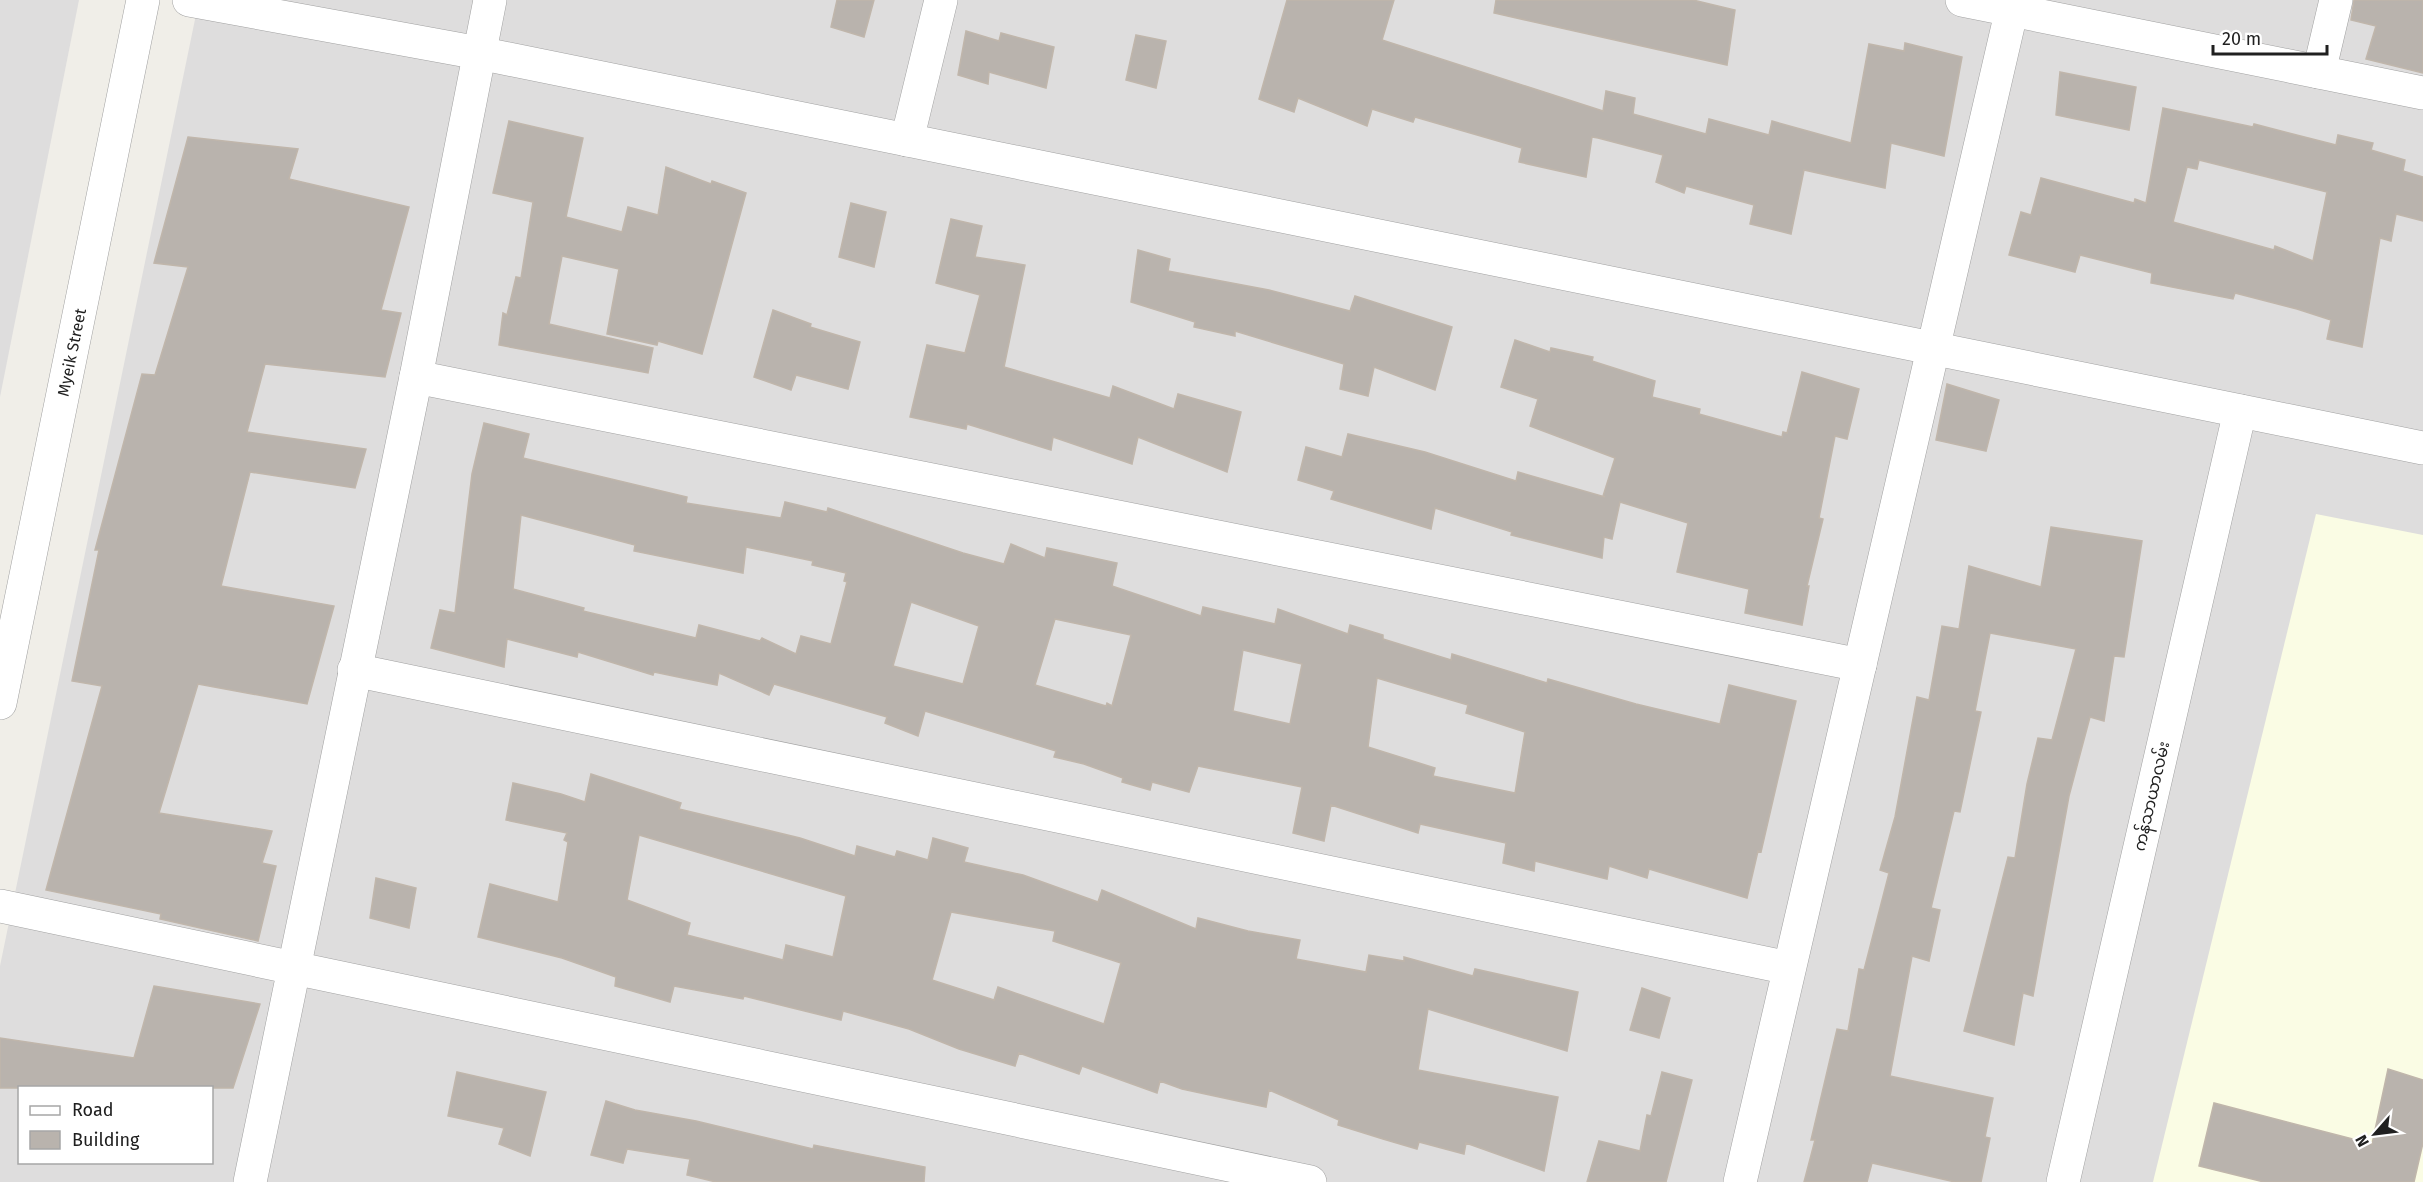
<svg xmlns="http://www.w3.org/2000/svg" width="2423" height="1182" viewBox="0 0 2423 1182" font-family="'Fira Sans','Noto Sans Myanmar',sans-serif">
<rect width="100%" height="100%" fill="#f0eee8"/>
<!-- residential -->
<g fill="#dedddd" fill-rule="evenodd">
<path d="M 0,0 L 79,0 L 0,397 Z"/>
<path d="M 199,0 L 2423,0 L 2423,1182 L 0,1182 L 0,966 ZM 20,1088 L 212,1088 L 212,1162 L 20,1162 Z"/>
</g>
<!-- education -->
<path fill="#fafce4" d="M 2316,514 L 2423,535 L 2423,1182 L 2153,1182 Z"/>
<!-- building -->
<g fill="#b9b3ad" stroke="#c0b6ab" stroke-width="1.5" fill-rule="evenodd">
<path d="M 837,0 L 874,0 L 864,37 L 831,27 Z"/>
<path d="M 1287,0 L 1394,0 L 1382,40 L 1603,111 L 1606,91 L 1635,98 L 1633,114 L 1706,134 L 1709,119 L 1769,135 L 1772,121 L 1851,143 L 1869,44 L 1904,51 L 1905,43 L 1962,57 L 1944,156 L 1891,143 L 1885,188 L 1804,170 L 1791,234 L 1750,224 L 1754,205 L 1686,186 L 1684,193 L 1656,182 L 1663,155 L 1598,138 L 1592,137 L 1586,177 L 1519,162 L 1522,148 L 1415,117 L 1413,122 L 1372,109 L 1367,126 L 1298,98 L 1294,112 L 1259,99 Z"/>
<path d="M 1496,0 L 1693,0 L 1735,10 L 1727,65 L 1494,13 Z"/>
<path d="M 2354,0 L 2423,0 L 2423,73 L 2366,59 L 2376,26 L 2351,20 Z"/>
<path d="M 966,31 L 999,41 L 1001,33 L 1054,47 L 1046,88 L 989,72 L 988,84 L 958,75 Z"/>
<path d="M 1136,35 L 1166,41 L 1156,88 L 1126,80 Z"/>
<path d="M 2060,72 L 2136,87 L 2129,130 L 2056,115 Z"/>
<path d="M 2163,108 L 2253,127 L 2254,124 L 2336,145 L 2338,135 L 2373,143 L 2371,150 L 2405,160 L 2403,171 L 2423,177 L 2423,221 L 2396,214 L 2391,241 L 2380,238 L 2362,347 L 2327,339 L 2331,320 L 2297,309 L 2235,293 L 2233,299 L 2151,283 L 2152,273 L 2080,255 L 2075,272 L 2009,255 L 2021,212 L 2031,215 L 2041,178 L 2134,203 L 2135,199 L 2146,203 ZM 2199,160 L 2327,192 L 2313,261 L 2275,246 L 2274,250 L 2173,222 L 2187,167 L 2197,169 Z"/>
<path d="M 509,121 L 583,138 L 566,217 L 622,232 L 628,207 L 658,215 L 666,167 L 711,184 L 712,181 L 746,193 L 702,354 L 658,341 L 657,345 L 607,334 L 619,269 L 562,256 L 549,324 L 653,348 L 648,373 L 499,345 L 503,313 L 507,315 L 516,277 L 521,278 L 533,202 L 493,193 Z"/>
<path d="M 188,137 L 298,149 L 289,179 L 409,207 L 381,310 L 401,313 L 385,377 L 265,364 L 247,432 L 366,449 L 355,488 L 250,472 L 221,586 L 334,606 L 307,704 L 198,684 L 159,813 L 272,831 L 262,863 L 276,866 L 258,941 L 160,919 L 161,914 L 46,890 L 102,686 L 72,681 L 99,550 L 95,550 L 142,374 L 155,375 L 188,267 L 154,263 Z"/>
<path d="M 851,203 L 886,212 L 874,267 L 839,257 Z"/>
<path d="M 951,219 L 982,226 L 975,257 L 1025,265 L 1004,367 L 1110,398 L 1113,386 L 1174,409 L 1178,394 L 1241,412 L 1227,472 L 1138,437 L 1132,464 L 1053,437 L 1051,450 L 967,424 L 966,429 L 910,417 L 927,345 L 965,353 L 980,295 L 936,283 Z"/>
<path d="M 1138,250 L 1170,259 L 1168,271 L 1269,290 L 1350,311 L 1355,296 L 1452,327 L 1435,390 L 1374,367 L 1368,396 L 1340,389 L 1344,364 L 1235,331 L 1235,336 L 1194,327 L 1195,322 L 1131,302 Z"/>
<path d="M 773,310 L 811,324 L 810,327 L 860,342 L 848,389 L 796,375 L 791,390 L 754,377 Z"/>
<path d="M 1515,340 L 1550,352 L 1551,348 L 1593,357 L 1592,361 L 1655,381 L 1652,397 L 1700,409 L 1699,414 L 1782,437 L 1783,432 L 1787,433 L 1802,372 L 1859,389 L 1847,439 L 1835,436 L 1819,518 L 1823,519 L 1807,586 L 1809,586 L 1802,625 L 1745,613 L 1749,589 L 1677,572 L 1688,523 L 1620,502 L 1612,539 L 1604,537 L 1602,558 L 1511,535 L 1512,532 L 1435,508 L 1431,529 L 1331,499 L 1334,491 L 1298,480 L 1306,447 L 1342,457 L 1348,434 L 1425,452 L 1516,481 L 1518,472 L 1605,497 L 1603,496 L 1615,458 L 1530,426 L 1538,399 L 1501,387 Z"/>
<path d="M 1947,384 L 1999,400 L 1986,451 L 1936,440 Z"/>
<path d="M 484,423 L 529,434 L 523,458 L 687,497 L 686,503 L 781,518 L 785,502 L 827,512 L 828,508 L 963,553 L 1004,564 L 1011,544 L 1045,558 L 1047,548 L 1117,563 L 1112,586 L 1201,616 L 1203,607 L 1275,624 L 1278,609 L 1348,634 L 1350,625 L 1383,635 L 1383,639 L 1451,660 L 1452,654 L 1547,683 L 1548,679 L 1636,704 L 1720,724 L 1729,685 L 1796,701 L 1761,852 L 1758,851 L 1747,898 L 1649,869 L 1647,878 L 1609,866 L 1607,879 L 1535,861 L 1534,871 L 1503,863 L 1506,843 L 1420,824 L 1418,833 L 1331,805 L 1324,841 L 1293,833 L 1302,787 L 1198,766 L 1189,792 L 1152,782 L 1150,790 L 1122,782 L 1123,778 L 1084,764 L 1054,757 L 1056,751 L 925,711 L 918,736 L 885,723 L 887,717 L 774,684 L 769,695 L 719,673 L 717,685 L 654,672 L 653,675 L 578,652 L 577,657 L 507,639 L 504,667 L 431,648 L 440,610 L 455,613 L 472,474 ZM 521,515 L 635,545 L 634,551 L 743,573 L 746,547 L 813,561 L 812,565 L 846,573 L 844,581 L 847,582 L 831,644 L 801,636 L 796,654 L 762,638 L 760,641 L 699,625 L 696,638 L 583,611 L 584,608 L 513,589 ZM 911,602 L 979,626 L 963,684 L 893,666 ZM 1055,619 L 1131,635 L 1112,706 L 1107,703 L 1106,706 L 1035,685 ZM 1243,650 L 1302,664 L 1290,724 L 1233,711 ZM 1377,678 L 1468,705 L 1466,713 L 1525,732 L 1515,793 L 1433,776 L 1435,768 L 1368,747 Z"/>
<path d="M 2051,527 L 2142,541 L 2124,657 L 2114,656 L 2104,721 L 2090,717 L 2069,796 L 2033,996 L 2023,993 L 2014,1045 L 1964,1031 L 2008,857 L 2015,858 L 2027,784 L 2038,738 L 2052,740 L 2076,649 L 1990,633 L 1975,711 L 1981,712 L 1960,812 L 1954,811 L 1931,908 L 1940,910 L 1929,961 L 1912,956 L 1890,1076 L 1993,1098 L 1985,1137 L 1990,1138 L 1981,1182 L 1955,1182 L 1872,1163 L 1867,1182 L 1804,1182 L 1815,1140 L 1811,1140 L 1837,1029 L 1848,1031 L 1859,969 L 1864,970 L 1889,873 L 1880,870 L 1895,817 L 1917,697 L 1929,700 L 1942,626 L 1959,629 L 1969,566 L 2041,587 Z"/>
<path d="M 591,774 L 681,803 L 679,809 L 800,838 L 855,856 L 857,846 L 895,857 L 897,851 L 928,860 L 933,838 L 968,848 L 964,862 L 1023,875 L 1098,902 L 1102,890 L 1196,929 L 1198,918 L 1248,931 L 1300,940 L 1296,959 L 1366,972 L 1369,955 L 1404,961 L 1404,957 L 1473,976 L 1475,969 L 1578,992 L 1567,1051 L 1428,1009 L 1418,1070 L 1558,1097 L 1544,1171 L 1466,1143 L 1464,1154 L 1419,1142 L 1417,1149 L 1383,1139 L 1338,1125 L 1339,1120 L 1269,1090 L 1266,1107 L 1182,1089 L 1160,1081 L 1157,1093 L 1082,1066 L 1079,1074 L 1019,1053 L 1015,1066 L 959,1049 L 909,1029 L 843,1011 L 841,1020 L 744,996 L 743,999 L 674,986 L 670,1002 L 615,986 L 616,977 L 562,958 L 478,937 L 490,884 L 558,902 L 568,842 L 564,840 L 567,833 L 506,820 L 513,783 L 561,794 L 585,802 ZM 639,835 L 846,896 L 833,957 L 786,945 L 783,960 L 687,935 L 690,923 L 627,900 ZM 951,912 L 1055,931 L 1053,941 L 1121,963 L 1104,1024 L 998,987 L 994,1000 L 932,980 Z"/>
<path d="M 376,878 L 416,888 L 409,928 L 370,918 Z"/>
<path d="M 154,986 L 260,1004 L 233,1088 L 0,1088 L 0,1038 L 134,1058 Z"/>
<path d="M 1642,988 L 1670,998 L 1659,1038 L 1630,1030 Z"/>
<path d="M 2388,1069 L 2423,1080 L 2423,1143 L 2414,1182 L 2264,1182 L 2199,1166 L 2214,1103 L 2372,1144 Z"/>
<path d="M 457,1072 L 546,1092 L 530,1156 L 499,1144 L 504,1128 L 448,1116 Z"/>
<path d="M 1662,1072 L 1692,1080 L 1666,1182 L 1587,1182 L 1599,1141 L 1640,1151 L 1647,1115 L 1651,1116 Z"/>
<path d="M 606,1101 L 635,1110 L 696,1121 L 813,1149 L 814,1145 L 925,1167 L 924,1182 L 716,1182 L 687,1175 L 690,1159 L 627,1149 L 623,1163 L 591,1155 Z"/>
</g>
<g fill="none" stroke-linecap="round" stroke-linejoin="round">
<defs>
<g id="minor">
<path d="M 189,0 L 479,53 L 2423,448"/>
<path d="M 1962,0 L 2423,93"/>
<path d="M 2319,72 L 2336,0"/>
<path d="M 907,140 L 941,0"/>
<path d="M 416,377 L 1860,665"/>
<path d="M 354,670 L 1789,968"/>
<path id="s1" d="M 0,703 L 143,0"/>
<path d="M 0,906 L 1310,1182"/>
<path d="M 250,1182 L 416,377 L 490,0"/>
<path d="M 1740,1182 L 2014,0"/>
<path d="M 2063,1182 L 2240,411"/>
</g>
</defs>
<!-- minor casing -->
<use href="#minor" stroke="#a1a1a1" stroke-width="34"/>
<!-- minor -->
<use href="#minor" stroke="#fff" stroke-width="33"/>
</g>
<g text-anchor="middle" stroke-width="4.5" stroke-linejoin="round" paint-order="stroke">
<!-- street labels -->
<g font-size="16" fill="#202020" stroke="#fff">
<text dy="6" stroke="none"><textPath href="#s1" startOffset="358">Myeik Street</textPath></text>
<text transform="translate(2151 796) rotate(-77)" y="6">ကန်သာယာလမ်း</text>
</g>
</g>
<!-- legend -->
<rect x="18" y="1086" width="195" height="78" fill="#ffffff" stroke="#a6a6a6" stroke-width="1.5"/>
<rect x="30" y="1106" width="30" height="9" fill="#ffffff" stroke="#a6a6a6" stroke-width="1.5"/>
<text x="72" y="1116" font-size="18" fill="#202020">Road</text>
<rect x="30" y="1131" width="30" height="18" fill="#b9b3ad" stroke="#a6a6a6" stroke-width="1.5"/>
<text x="72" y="1146" font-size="18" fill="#202020">Building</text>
<!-- north arrow -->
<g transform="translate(2375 1134) rotate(242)" stroke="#ffffff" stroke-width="4.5" paint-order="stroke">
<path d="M0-4.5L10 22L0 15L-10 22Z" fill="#202020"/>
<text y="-9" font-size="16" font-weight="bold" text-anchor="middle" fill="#202020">N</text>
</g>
<!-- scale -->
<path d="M2213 45v9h114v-9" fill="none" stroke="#202020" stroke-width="3"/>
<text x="2222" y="45" font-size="18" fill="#202020" stroke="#ffffff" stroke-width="4.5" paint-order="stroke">20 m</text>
</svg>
